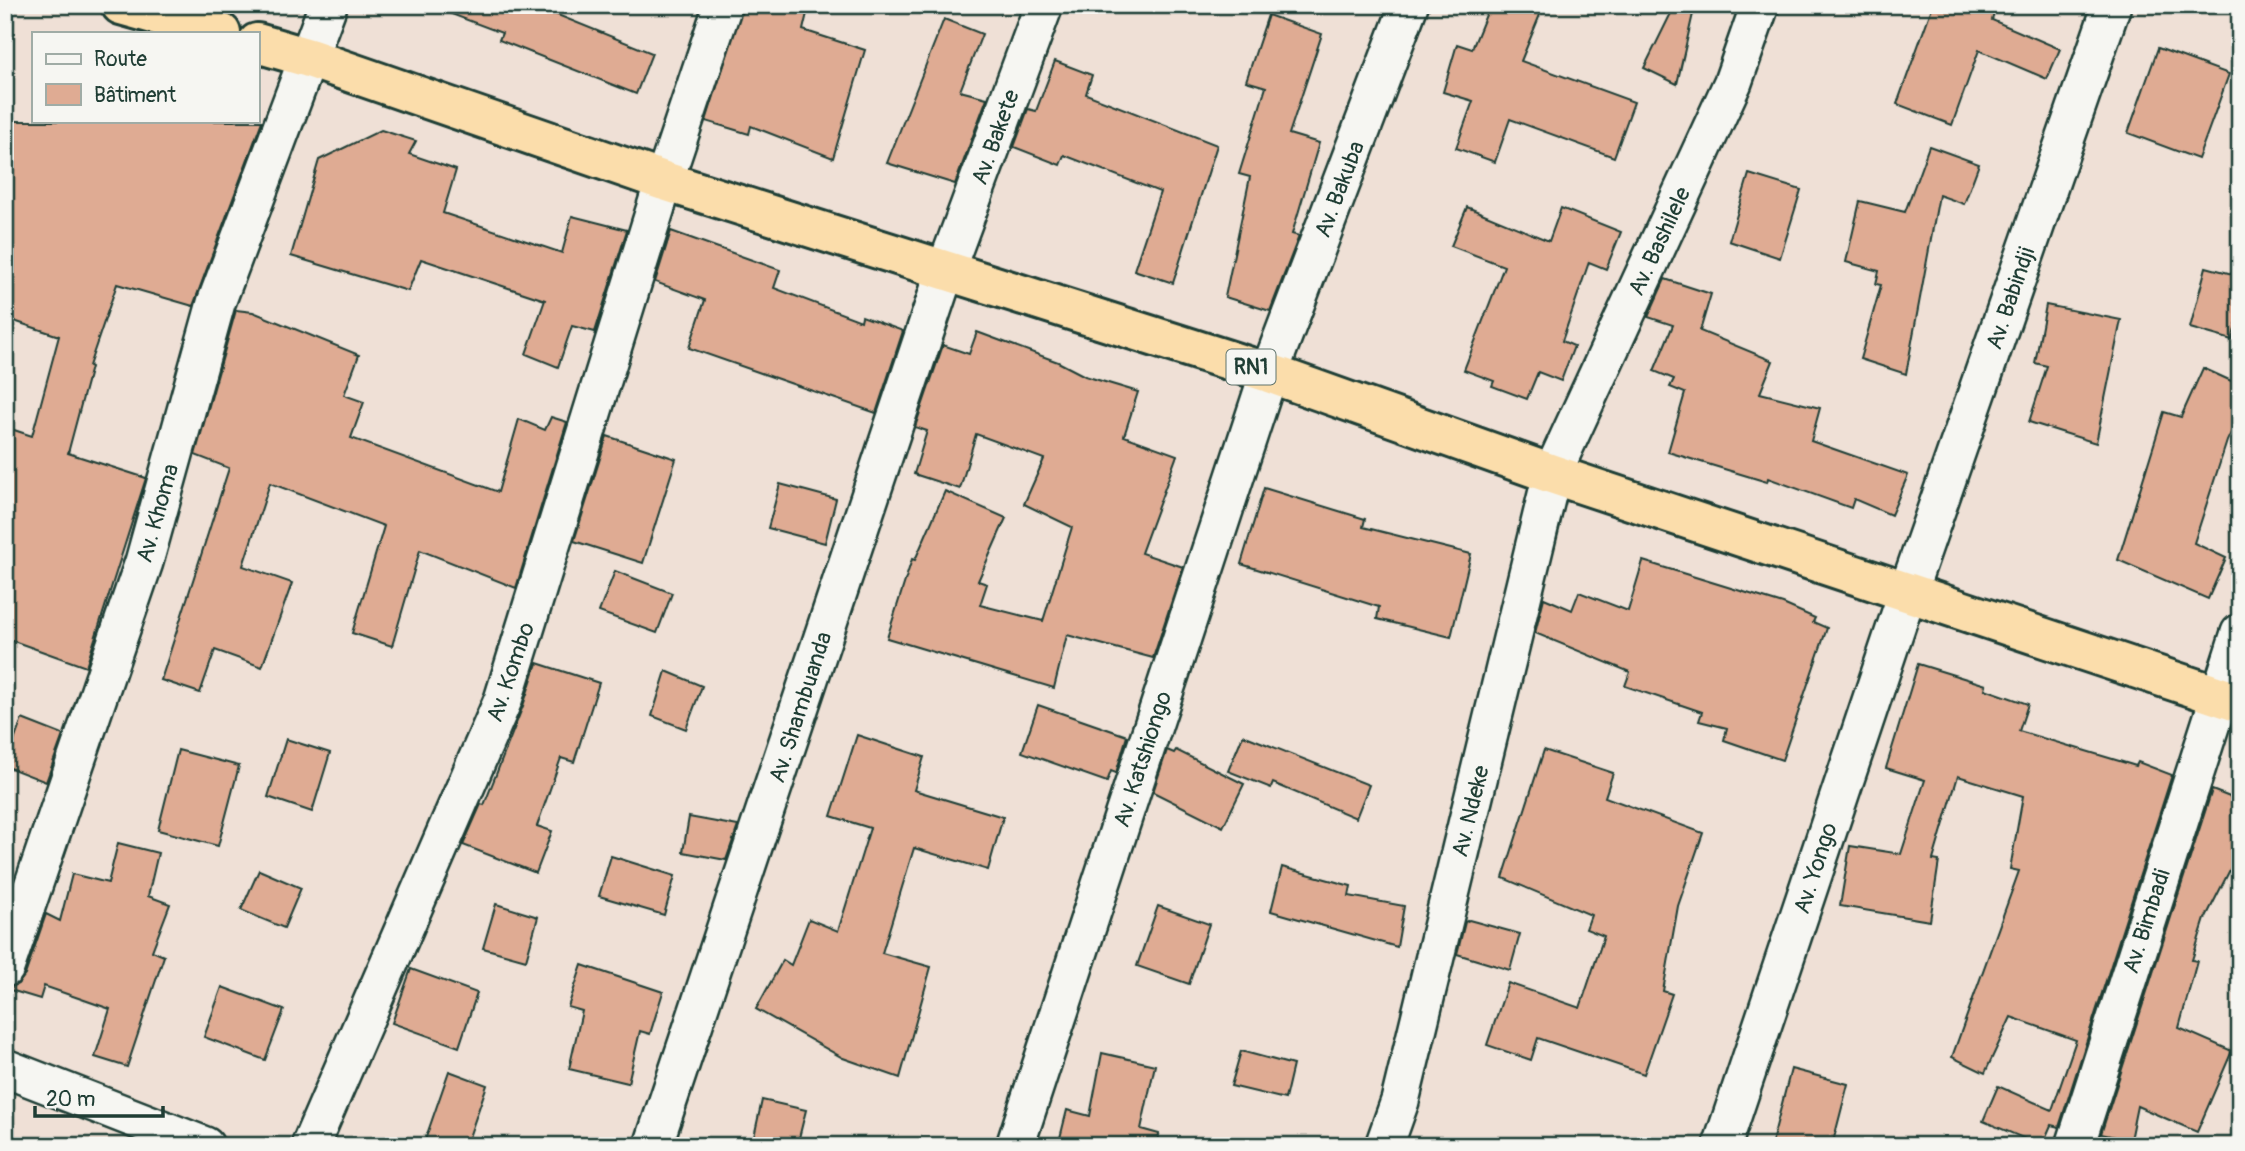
<svg xmlns="http://www.w3.org/2000/svg" width="2245" height="1151" viewBox="0 0 2245 1151" font-family="Pangolin,sans-serif">
<rect width="100%" height="100%" fill="#efe0d6"/>
<filter id="ink" filterUnits="userSpaceOnUse"><feTurbulence type="fractalNoise" baseFrequency=".0143" numOctaves="2"/><feDisplacementMap in="SourceGraphic" scale="14" xChannelSelector="R" yChannelSelector="G"/><feConvolveMatrix kernelMatrix="1 2 1 2 8 2 1 2 1" color-interpolation-filters="sRGB"/></filter>
<g filter="url(#ink)">
<!-- building -->
<g fill="#dfab93" stroke="#1f3d34" stroke-width="2">
<path d="M 439,5 L 533,5 L 652,53 L 636,94 L 499,40 L 502,33 L 438,9 Z"/>
<path d="M 743,5 L 809,5 L 803,30 L 865,50 L 833,158 L 751,126 L 749,134 L 706,121 Z"/>
<path d="M 1490,5 L 1544,5 L 1521,61 L 1634,102 L 1614,157 L 1510,119 L 1495,162 L 1456,148 L 1473,101 L 1443,92 L 1457,44 L 1472,49 Z"/>
<path d="M 1675,5 L 1695,5 L 1677,84 L 1644,68 Z"/>
<path d="M 1933,5 L 1997,5 L 1992,20 L 2060,49 L 2047,79 L 1979,50 L 1952,125 L 1897,104 Z"/>
<path d="M 1268,15 L 1322,34 L 1289,134 L 1319,143 L 1292,234 L 1299,236 L 1270,311 L 1225,297 L 1250,177 L 1239,174 L 1266,87 L 1246,81 Z"/>
<path d="M 944,19 L 982,34 L 960,91 L 987,98 L 955,184 L 887,163 Z"/>
<path d="M 2158,48 L 2229,74 L 2198,159 L 2128,133 Z"/>
<path d="M 1055,61 L 1092,75 L 1086,94 L 1217,145 L 1173,283 L 1134,270 L 1160,192 L 1064,155 L 1060,165 L 1014,147 L 1028,109 L 1036,111 Z"/>
<path d="M 5,121 L 262,121 L 193,306 L 117,284 L 89,366 L 91,367 L 68,453 L 146,478 L 86,667 L 5,638 L 5,427 L 32,436 L 59,336 L 5,318 Z"/>
<path d="M 381,130 L 416,141 L 409,154 L 456,170 L 443,213 L 562,253 L 572,216 L 627,230 L 595,332 L 572,326 L 558,367 L 526,354 L 545,300 L 421,259 L 408,291 L 291,256 L 319,160 Z"/>
<path d="M 1929,146 L 1979,164 L 1964,204 L 1939,195 L 1906,374 L 1860,359 L 1881,285 L 1876,284 L 1879,271 L 1846,262 L 1860,201 L 1905,212 Z"/>
<path d="M 1749,174 L 1801,190 L 1780,258 L 1729,241 Z"/>
<path d="M 1467,207 L 1549,241 L 1561,208 L 1621,232 L 1606,269 L 1589,262 L 1562,341 L 1574,346 L 1561,381 L 1538,372 L 1527,399 L 1492,386 L 1494,381 L 1464,370 L 1504,266 L 1451,246 Z"/>
<path d="M 671,231 L 780,270 L 774,288 L 861,321 L 862,316 L 903,331 L 876,413 L 689,348 L 705,300 L 655,282 Z"/>
<path d="M 2206,267 L 2240,276 L 2240,311 L 2232,340 L 2190,328 Z"/>
<path d="M 1665,279 L 1711,294 L 1700,331 L 1773,361 L 1760,393 L 1820,408 L 1811,441 L 1908,475 L 1891,515 L 1854,499 L 1851,508 L 1768,478 L 1767,482 L 1668,452 L 1685,393 L 1670,387 L 1674,379 L 1654,371 L 1673,325 L 1648,317 Z"/>
<path d="M 2046,305 L 2121,320 L 2096,443 L 2029,422 L 2047,366 L 2035,363 Z"/>
<path d="M 236,310 L 253,312 L 359,355 L 344,395 L 364,402 L 351,438 L 498,492 L 519,419 L 545,430 L 551,417 L 567,422 L 516,588 L 420,550 L 392,646 L 352,633 L 384,526 L 270,483 L 243,566 L 292,583 L 262,667 L 215,650 L 200,693 L 161,680 L 229,468 L 195,455 Z"/>
<path d="M 977,332 L 1058,362 L 1085,376 L 1138,392 L 1124,436 L 1177,455 L 1141,553 L 1183,567 L 1153,658 L 1067,635 L 1054,688 L 887,638 L 912,559 L 915,560 L 945,491 L 1006,518 L 978,581 L 987,584 L 980,605 L 1043,621 L 1072,527 L 1024,504 L 1044,459 L 976,434 L 960,489 L 914,474 L 927,431 L 915,427 L 943,345 L 969,354 Z"/>
<path d="M 2203,368 L 2240,385 L 2240,414 L 2227,441 L 2194,543 L 2226,558 L 2208,599 L 2118,560 L 2164,412 L 2181,417 Z"/>
<path d="M 607,436 L 676,459 L 643,563 L 574,541 Z"/>
<path d="M 780,484 L 836,499 L 825,543 L 768,528 Z"/>
<path d="M 1264,488 L 1365,519 L 1363,527 L 1471,554 L 1451,637 L 1377,619 L 1379,607 L 1241,564 Z"/>
<path d="M 1643,561 L 1783,604 L 1815,618 L 1813,622 L 1827,628 L 1782,760 L 1724,740 L 1727,728 L 1699,721 L 1702,712 L 1625,686 L 1630,672 L 1535,633 L 1544,598 L 1572,610 L 1579,592 L 1628,611 Z"/>
<path d="M 615,571 L 672,593 L 657,633 L 599,612 Z"/>
<path d="M 537,663 L 599,683 L 574,762 L 561,758 L 537,826 L 552,831 L 536,873 L 463,845 L 481,804 L 484,805 L 523,706 Z"/>
<path d="M 1918,664 L 1986,685 L 1985,689 L 2028,704 L 2019,731 L 2136,766 L 2138,762 L 2172,775 L 2059,1127 L 2051,1125 L 2042,1146 L 1983,1121 L 1998,1086 L 2052,1110 L 2076,1040 L 2011,1017 L 1985,1073 L 1952,1057 L 2019,871 L 2010,869 L 2023,796 L 1958,776 L 1933,860 L 1939,861 L 1930,921 L 1840,906 L 1850,846 L 1901,854 L 1925,780 L 1886,768 Z"/>
<path d="M 666,671 L 702,686 L 686,729 L 652,716 Z"/>
<path d="M 1038,705 L 1127,736 L 1116,773 L 1111,771 L 1107,782 L 1022,752 Z"/>
<path d="M 22,719 L 63,735 L 46,782 L 5,766 Z"/>
<path d="M 857,735 L 924,757 L 914,790 L 1003,817 L 988,870 L 914,848 L 882,953 L 931,967 L 900,1078 L 843,1058 L 756,1009 L 783,960 L 791,965 L 809,919 L 838,931 L 870,828 L 831,816 Z"/>
<path d="M 1243,735 L 1369,785 L 1356,818 L 1273,783 L 1271,788 L 1228,771 Z"/>
<path d="M 286,739 L 330,753 L 312,812 L 268,797 Z"/>
<path d="M 178,750 L 239,766 L 218,846 L 158,830 Z"/>
<path d="M 1167,750 L 1174,753 L 1176,750 L 1244,784 L 1223,827 L 1153,792 Z"/>
<path d="M 1544,750 L 1613,773 L 1605,797 L 1703,833 L 1678,906 L 1663,991 L 1672,994 L 1644,1074 L 1538,1038 L 1531,1060 L 1487,1045 L 1508,983 L 1580,1008 L 1604,936 L 1586,929 L 1591,915 L 1503,878 Z"/>
<path d="M 2212,790 L 2240,801 L 2240,850 L 2205,919 L 2192,960 L 2197,961 L 2179,1028 L 2232,1051 L 2197,1132 L 2137,1106 L 2130,1140 L 2101,1134 Z"/>
<path d="M 689,817 L 738,826 L 726,860 L 683,852 Z"/>
<path d="M 118,843 L 158,853 L 148,896 L 170,904 L 152,951 L 164,956 L 127,1067 L 95,1057 L 110,1009 L 44,986 L 40,999 L 7,989 L 18,984 L 25,975 L 46,914 L 60,921 L 72,874 L 108,883 Z"/>
<path d="M 611,856 L 675,876 L 664,915 L 599,896 Z"/>
<path d="M 1282,867 L 1351,886 L 1349,896 L 1404,906 L 1397,947 L 1271,911 Z"/>
<path d="M 259,870 L 301,888 L 284,928 L 241,910 Z"/>
<path d="M 496,904 L 538,917 L 526,960 L 483,948 Z"/>
<path d="M 1158,906 L 1209,924 L 1189,984 L 1137,966 Z"/>
<path d="M 1469,920 L 1520,934 L 1510,970 L 1457,954 L 1465,922 Z"/>
<path d="M 582,965 L 663,992 L 650,1034 L 640,1031 L 628,1083 L 569,1069 L 582,1011 L 568,1007 Z"/>
<path d="M 411,969 L 477,993 L 459,1047 L 392,1023 Z"/>
<path d="M 222,987 L 284,1010 L 265,1060 L 204,1037 Z"/>
<path d="M 1241,1051 L 1293,1065 L 1285,1099 L 1231,1086 Z"/>
<path d="M 1102,1053 L 1155,1065 L 1141,1129 L 1159,1134 L 1158,1146 L 1058,1146 L 1067,1110 L 1090,1116 Z"/>
<path d="M 1791,1069 L 1848,1084 L 1832,1146 L 1771,1146 Z"/>
<path d="M 449,1071 L 487,1085 L 466,1146 L 423,1146 Z"/>
<path d="M 762,1100 L 806,1110 L 797,1146 L 752,1146 Z"/>
</g>
<g fill="none" stroke-linecap="round" stroke-linejoin="round">
<defs>
<g id="minor">
<path d="M 5,968 L 144,562 L 216,303 L 328,5"/>
<path d="M 5,1068 L 205,1146"/>
<path d="M 310,1146 L 503,700 L 664,181 L 723,5"/>
<path d="M 653,1146 L 946,269 L 1044,5"/>
<path d="M 1015,1146 L 1269,373 L 1409,5"/>
<path d="M 1384,1146 L 1400,1101 L 1552,474 L 1733,82 L 1760,5"/>
<path d="M 1722,1146 L 1908,591 L 2112,5"/>
<path d="M 2075,1146 L 2240,633"/>
</g>
<g id="trunk">
<path d="M 121,5 L 221,33"/>
<path d="M 257,43 L 309,58 L 664,181 L 1269,373 L 1552,474 L 2240,703"/>
</g>
</defs>
<!-- minor casing -->
<use href="#minor" stroke="#1f3d34" stroke-width="42"/>
<!-- trunk casing -->
<use href="#trunk" stroke="#1f3d34" stroke-width="44"/>
<!-- minor -->
<use href="#minor" stroke="#f6f6f2" stroke-width="37"/>
<!-- trunk -->
<use href="#trunk" stroke="#fbddab" stroke-width="38"/>
</g>
</g>
<g text-anchor="middle" stroke-width="5" stroke-linejoin="round" paint-order="stroke">
<!-- shield labels -->
<rect fill="#f6f6f2" stroke="#60746d" stroke-width="2" x="1226.5" y="349.5" width="49" height="35" rx="5"/>
<g font-size="21" font-weight="bold" fill="#1f3d34">
<text x="1251" y="374">RN1</text>
</g>
<!-- street labels -->
<g font-size="23" fill="#1f3d34" stroke="#f6f6f2">
<text transform="translate(995 137) rotate(-70)" y="8">Av. Bakete</text>
<text transform="translate(1339 189) rotate(-69)" y="8">Av. Bakuba</text>
<text transform="translate(1659 241) rotate(-65)" y="8">Av. Bashilele</text>
<text transform="translate(2010 298) rotate(-71)" y="8">Av. Babindji</text>
<text transform="translate(157 513) rotate(-74)" y="8">Av. Khoma</text>
<text transform="translate(510 672) rotate(-71)" y="8">Av. Kombo</text>
<text transform="translate(800 707) rotate(-72)" y="8">Av. Shambuanda</text>
<text transform="translate(1142 759) rotate(-72)" y="8">Av. Katshiongo</text>
<text transform="translate(1470 811) rotate(-76)" y="8">Av. Ndeke</text>
<text transform="translate(1815 868) rotate(-72)" y="8">Av. Yongo</text>
<text transform="translate(2146 921) rotate(-72)" y="8">Av. Bimbadi</text>
</g>
</g>
<!-- margin -->
<rect width="2245" height="1151" fill="none" stroke="#f6f6f2" stroke-width="28"/>
<rect x="14" y="14" width="2217" height="1123" fill="none" stroke="#1f3d34" stroke-width="2.5" filter="url(#ink)"/>
<!-- legend -->
<rect x="32" y="32" width="228" height="91" fill="#f6f6f2" stroke="#a0aca6" stroke-width="2"/>
<rect x="46" y="54" width="35" height="10" fill="#f6f6f2" stroke="#a0aca6" stroke-width="2"/>
<text x="94" y="66" font-size="21" fill="#1f3d34">Route</text>
<rect x="46" y="84" width="35" height="21" fill="#dfab93" stroke="#a0aca6" stroke-width="2"/>
<text x="94" y="102" font-size="21" fill="#1f3d34">Bâtiment</text>
<!-- scale -->
<path d="M35 1106v10h128v-10" fill="none" stroke="#1f3d34" stroke-width="3.5"/>
<text x="46" y="1106" font-size="21" fill="#1f3d34" stroke="#f6f6f2" stroke-width="5" paint-order="stroke">20 m</text>
</svg>
